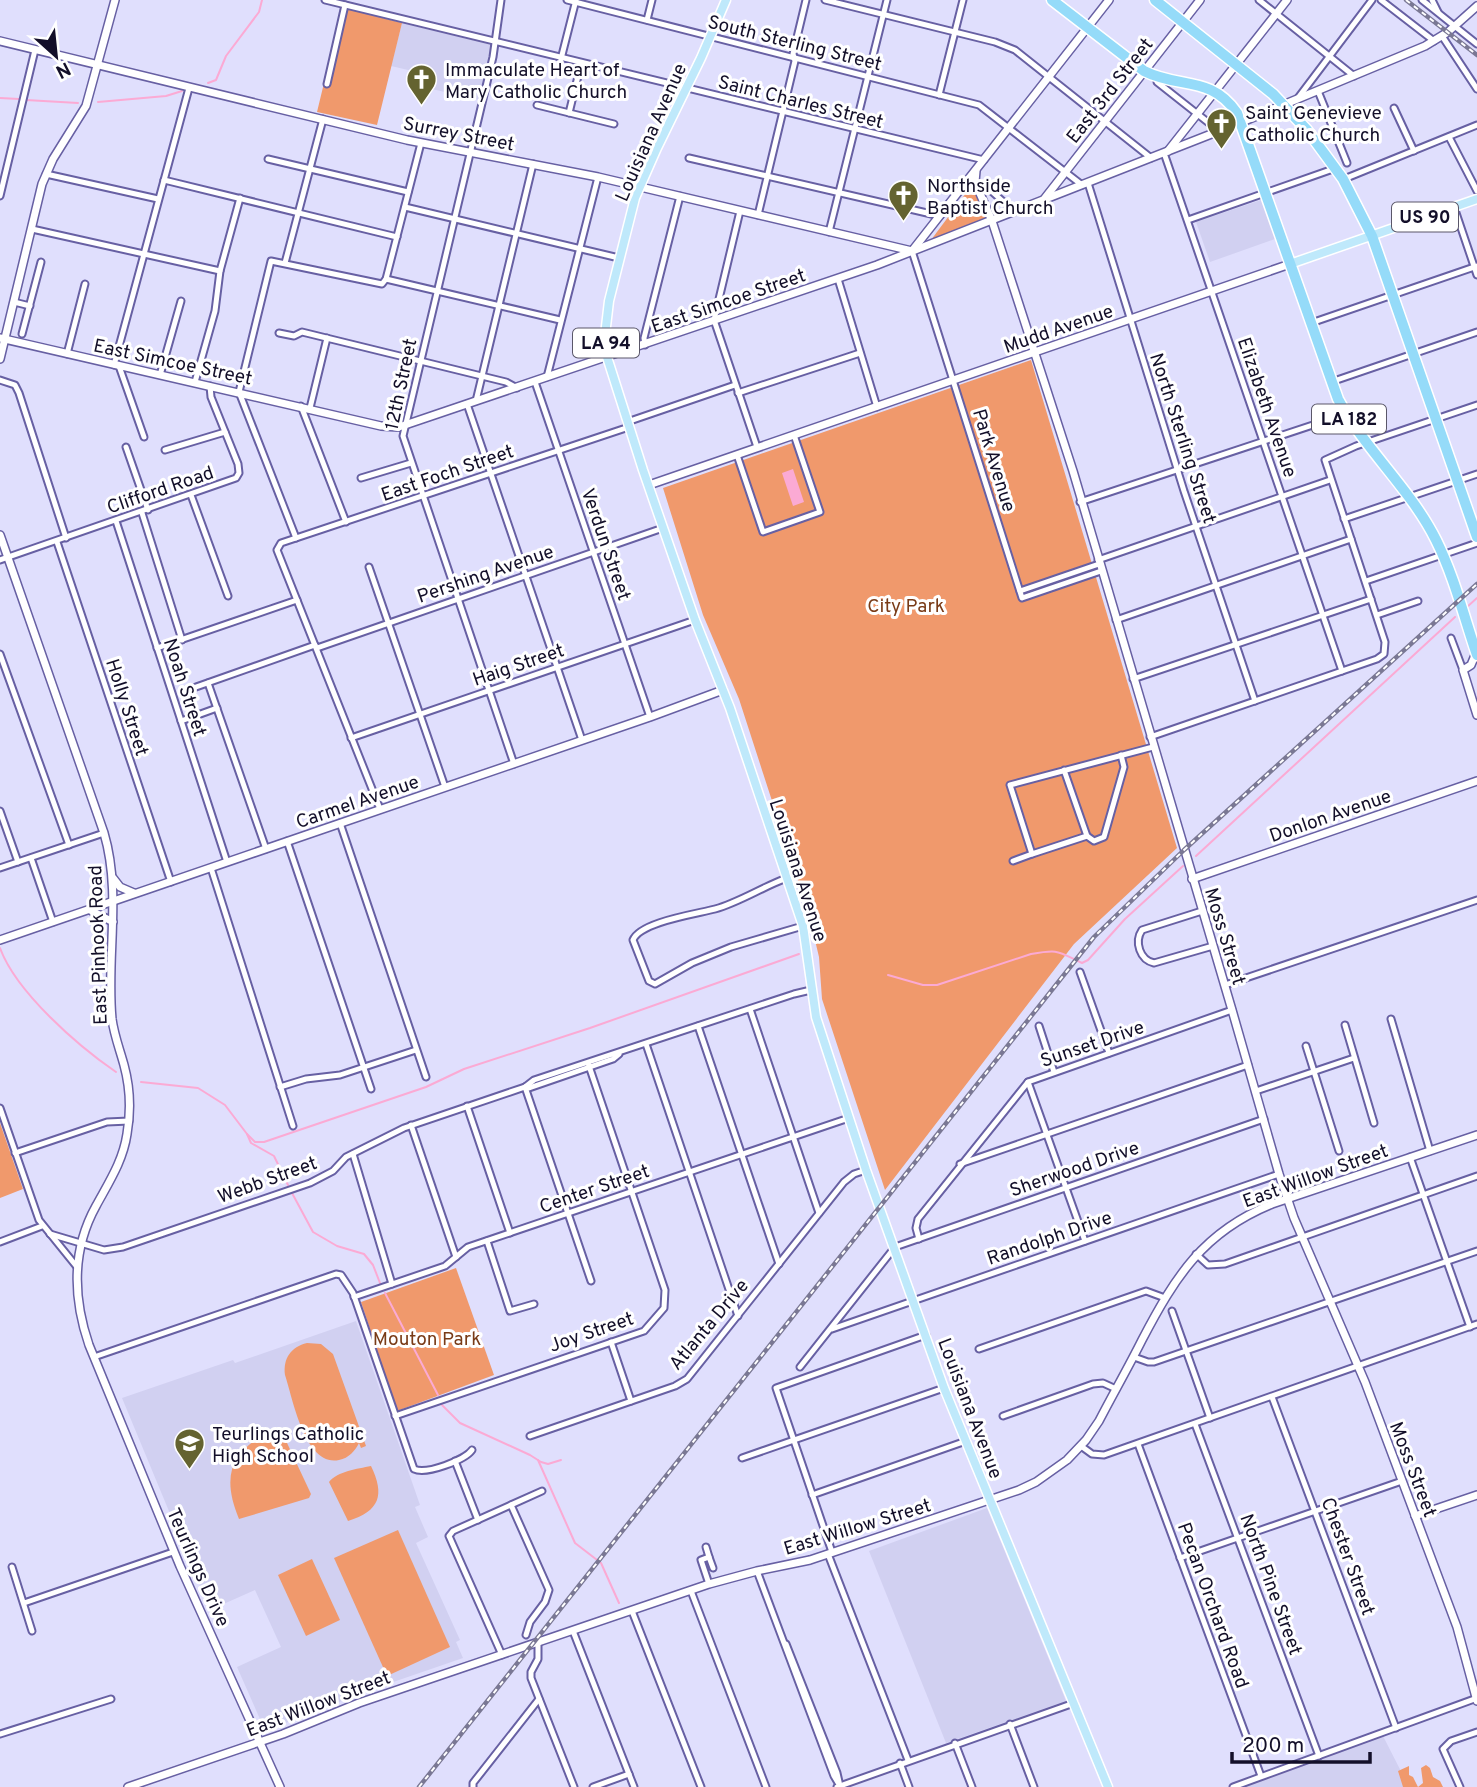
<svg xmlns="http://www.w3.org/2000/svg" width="1477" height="1787" viewBox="0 0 1477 1787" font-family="Overpass,sans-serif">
<rect width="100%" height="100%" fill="#e0dffd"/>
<!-- built -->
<g fill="#d1d0f1">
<path d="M 402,23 L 492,45 L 479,100 L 419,86 L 421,73 L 391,66 Z"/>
<path d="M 1264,199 L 1278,238 L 1210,262 L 1196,222 Z"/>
<path d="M 356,1321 L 420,1505 L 415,1507 L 428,1537 L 416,1543 L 460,1640 L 456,1642 L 463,1658 L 370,1690 L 273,1728 L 267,1728 L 263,1726 L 237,1667 L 281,1647 L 255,1590 L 210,1610 L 122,1398 L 233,1360 L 235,1363 Z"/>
<path d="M 987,1508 L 1066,1701 L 946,1743 L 869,1551 Z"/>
<path d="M 1383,1736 L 1409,1787 L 1238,1787 Z"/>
</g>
<!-- green -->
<g fill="#f0996c">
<path d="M 348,9 L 402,23 L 377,125 L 317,112 L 324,83 L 330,84 Z"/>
<path d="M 972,185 L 989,219 L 931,240 Z"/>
<path d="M 1031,360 L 1177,848 L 1074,944 L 885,1190 L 822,999 L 819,957 L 809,915 L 739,699 L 703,615 L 663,488 Z"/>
<path d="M 0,1123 L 23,1189 L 0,1198 Z"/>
<path d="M 456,1268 L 494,1375 L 397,1411 L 361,1302 Z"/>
<path d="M 307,1343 L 321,1344 L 333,1354 L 366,1446 L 361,1448 L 359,1443 C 355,1451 349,1458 339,1460 C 305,1467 293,1399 285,1375 C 283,1358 291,1347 307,1343 Z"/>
<path d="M 280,1428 L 311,1494 L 309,1498 L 239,1519 C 219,1471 234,1446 280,1428 Z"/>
<path d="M 371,1466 C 385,1495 380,1511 348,1521 L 329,1482 C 338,1471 357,1469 371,1466 Z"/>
<path d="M 398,1530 L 450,1647 L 387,1676 L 334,1558 Z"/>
<path d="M 312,1559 L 340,1620 L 306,1636 L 278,1575 Z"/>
<path d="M 1426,1765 L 1430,1768 L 1433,1777 L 1440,1781 L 1443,1787 L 1403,1787 L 1398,1771 L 1409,1766 L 1409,1775 L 1413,1777 L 1418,1787 L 1423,1783 L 1421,1768 Z"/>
</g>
<!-- water -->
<path fill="#fbaad4" d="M 793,469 L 804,502 L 793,506 L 782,473 Z"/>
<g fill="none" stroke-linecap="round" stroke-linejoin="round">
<!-- stream -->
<g stroke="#fbaad4" stroke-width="2">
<path d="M 208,83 L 216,80 L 226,56 L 259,12 L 262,0"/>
<path d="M 0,98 L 19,99"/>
<path d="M 26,100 L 78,103"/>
<path d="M 98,102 L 166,96 L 182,91"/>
<path d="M 1467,607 L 1477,598"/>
<path d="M 1196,856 L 1455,617"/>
<path d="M 0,948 C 16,992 78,1046 116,1072"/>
<path d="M 888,975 L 923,985 L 937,985 L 1031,954 C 1059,949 1057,951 1082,963 L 1088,960 L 1125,919 L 1183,866"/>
<path d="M 141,1082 L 198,1088 L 225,1105 L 247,1134 L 255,1142 L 264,1142 L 426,1087 L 464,1069 L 590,1028 L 799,954"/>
<path d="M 247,1134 L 251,1143 L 274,1156 L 288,1185"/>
<path d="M 292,1193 L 313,1232 L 337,1246 L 364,1254 L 373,1265 L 380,1283"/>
<path d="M 385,1293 L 438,1395"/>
<path d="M 442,1405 L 460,1423 L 530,1455 L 541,1462 L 548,1464 L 561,1460"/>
<path d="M 538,1460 L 575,1543 L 601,1563 L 619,1603"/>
</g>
<defs>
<g id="street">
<path d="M 325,0 L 984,160"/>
<path d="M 501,0 L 493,57 L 403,436 L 514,764"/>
<path d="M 567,0 L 979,105 L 1082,185"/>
<path d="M 825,0 L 995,42 L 1015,50 L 1151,158"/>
<path d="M 1259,0 L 1354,76"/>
<path d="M 1381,0 L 1434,41"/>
<path d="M 1422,0 L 1477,44"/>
<path d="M 1432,0 L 1438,12"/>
<path d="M 647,20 L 652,0"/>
<path d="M 1442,36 L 1477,89"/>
<path d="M 561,59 L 576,0"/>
<path d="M 1157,82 L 1219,131"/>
<path d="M 327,84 L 345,5"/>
<path d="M 1318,91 L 1347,163"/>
<path d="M 939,95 L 963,0"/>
<path d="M 1298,98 L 1372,0"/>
<path d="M 537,105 L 614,124"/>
<path d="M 1394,108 L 1414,151"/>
<path d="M 569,113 L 581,64"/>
<path d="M 1449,137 L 1477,191"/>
<path d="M 1164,153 L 1342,671"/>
<path d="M 689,158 L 940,216"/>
<path d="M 268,159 L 408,192"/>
<path d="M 46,174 L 158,199"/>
<path d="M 1344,179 L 1477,125"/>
<path d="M 164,180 L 397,237"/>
<path d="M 1088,183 L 1184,491 L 1255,701"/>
<path d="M 989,189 L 1015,212"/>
<path d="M 0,196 L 35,50"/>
<path d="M 405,207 L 619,258"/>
<path d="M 1454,207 L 1477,275"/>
<path d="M 740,211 L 714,320 L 757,447"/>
<path d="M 758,215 L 795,61 L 793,54 L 806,0"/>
<path d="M 1188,220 L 1336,168"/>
<path d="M 32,229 L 220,271"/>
<path d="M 829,232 L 887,0"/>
<path d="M 912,251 L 1022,598 L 1101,571"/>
<path d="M 285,263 L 323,119"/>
<path d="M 386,279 L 560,320"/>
<path d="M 838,279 L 877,407"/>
<path d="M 14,302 L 30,306"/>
<path d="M 1311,323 L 1477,266"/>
<path d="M 279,333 L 294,336 L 302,332 L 506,382 L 517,388"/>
<path d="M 22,334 L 41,262"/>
<path d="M 645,345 L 644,338 L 680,196"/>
<path d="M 67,354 L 85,284"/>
<path d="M 114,365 L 189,88"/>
<path d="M 119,366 L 144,437"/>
<path d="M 160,375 L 181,301"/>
<path d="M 547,377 L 598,177"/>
<path d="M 0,380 L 15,385 L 19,393 L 66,538"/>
<path d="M 195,382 L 215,311 L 220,271 L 240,198"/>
<path d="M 535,382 L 650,717"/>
<path d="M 1331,382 L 1477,332"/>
<path d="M 738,393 L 860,353"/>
<path d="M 476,401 L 533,164"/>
<path d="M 467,404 L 582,740"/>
<path d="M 301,406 L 346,522"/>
<path d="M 310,408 L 327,338"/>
<path d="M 627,422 L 735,385"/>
<path d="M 126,447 L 148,510"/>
<path d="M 165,450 L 225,432"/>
<path d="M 737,455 L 763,532 L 820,512 L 794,435"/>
<path d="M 361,478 L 411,463"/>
<path d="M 191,495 L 228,596"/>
<path d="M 1080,502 L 1346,414"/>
<path d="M 142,513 L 182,640"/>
<path d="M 1344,519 L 1477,474"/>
<path d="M 116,521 L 227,862"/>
<path d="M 296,538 L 239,392 L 271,261 L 382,284 L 386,279 L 421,143"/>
<path d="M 57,542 L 171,882"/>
<path d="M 0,560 L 236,478 L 239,473 L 238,464 L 211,397 L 210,386"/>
<path d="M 1098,560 L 1330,480"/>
<path d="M 369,567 L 445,787"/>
<path d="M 1366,581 L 1477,543"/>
<path d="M 1020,591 L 1099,564"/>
<path d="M 1377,615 L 1418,601"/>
<path d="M 1116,620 L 1351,539"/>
<path d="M 1451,638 L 1463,670"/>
<path d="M 157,648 L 297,600"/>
<path d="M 317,648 L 663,528"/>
<path d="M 0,654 L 69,845"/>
<path d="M 1133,679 L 1371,599"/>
<path d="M 208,683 L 266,849"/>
<path d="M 196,687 L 315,645"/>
<path d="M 181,721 L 217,708"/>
<path d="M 1150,737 L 1377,659 L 1384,654 L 1385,642 L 1325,460 L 1356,446 L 1477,405"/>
<path d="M 351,738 L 695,620"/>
<path d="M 1064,770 L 1087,836 L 1032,854 L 1010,785 L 1153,747"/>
<path d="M 380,809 L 277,550 L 281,543 L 629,427"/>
<path d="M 0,811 L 18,862"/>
<path d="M 340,823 L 426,1077"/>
<path d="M 1087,836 L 1094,841 L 1104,837 L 1124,767 L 1121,755"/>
<path d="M 287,841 L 371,1089"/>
<path d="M 31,858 L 53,922"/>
<path d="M 1013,861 L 1032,854"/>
<path d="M 0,868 L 104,833"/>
<path d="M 211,868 L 293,1126"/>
<path d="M 787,878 C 762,887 740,902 715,909 C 696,914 640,922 633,940 L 649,981 L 655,984 L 692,963 L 731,947 L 803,926"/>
<path d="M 1202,911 L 1142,930 C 1134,942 1140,960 1154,963 L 1213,946"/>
<path d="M 1080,972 L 1109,1053"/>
<path d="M 1225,985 L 1477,900"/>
<path d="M 750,1009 L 819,1213"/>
<path d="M 1391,1019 L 1430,1151"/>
<path d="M 1345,1025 L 1374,1123"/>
<path d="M 698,1026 L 779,1264"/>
<path d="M 1039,1026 L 1054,1072"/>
<path d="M 646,1044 L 738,1316"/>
<path d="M 1306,1046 L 1339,1151"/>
<path d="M 1028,1082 L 1085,1241"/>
<path d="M 280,1087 L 306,1079 L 340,1075 L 416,1050"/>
<path d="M 525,1087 L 534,1080 L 794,994 L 811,990"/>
<path d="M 525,1087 L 591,1281"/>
<path d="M 1256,1091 L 1354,1058"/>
<path d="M 467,1106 L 510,1233"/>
<path d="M 0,1108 L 39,1220 L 77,1267"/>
<path d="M 411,1125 L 456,1257"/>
<path d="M 15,1153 L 107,1122 L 129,1121"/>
<path d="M 353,1154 L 392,1284"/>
<path d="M 1410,1157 L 1470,1327"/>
<path d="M 960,1164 L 1248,1065"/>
<path d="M 50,1234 L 104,1250 L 123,1247 L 310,1183 L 333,1171 L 346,1157 L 404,1128 L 525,1087 L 529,1088 L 613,1059 L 619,1054"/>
<path d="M 919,1239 L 916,1228 L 918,1219 L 1028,1082 L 1232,1010"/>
<path d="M 487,1241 L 510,1311 L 534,1304"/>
<path d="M 0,1242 L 42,1226"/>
<path d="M 1196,1254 L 1208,1265 L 1225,1264 L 1477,1176"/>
<path d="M 354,1297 L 445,1266 L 468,1247 L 849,1118"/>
<path d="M 1172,1311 L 1210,1418"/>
<path d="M 832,1329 L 1279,1174"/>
<path d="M 611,1342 L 631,1401"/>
<path d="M 979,1349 L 1146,1291 L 1165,1298"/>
<path d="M 94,1357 L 336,1274 L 341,1275 L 353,1293 L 414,1469 C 426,1475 465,1460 472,1450"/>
<path d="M 1134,1357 L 1148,1362 L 1154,1362 L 1477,1251"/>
<path d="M 800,1367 L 895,1247 L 1264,1119"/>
<path d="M 1272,1397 L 1396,1728"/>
<path d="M 395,1416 L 644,1331 L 664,1308 L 665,1290 L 588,1063"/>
<path d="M 1003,1416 L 1093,1384 L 1103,1383 L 1116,1389"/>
<path d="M 1195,1424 L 1319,1756"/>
<path d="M 530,1436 L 675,1386 L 687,1379 L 844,1182 L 854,1174 L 866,1170"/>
<path d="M 1138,1444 L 1261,1776"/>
<path d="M 1081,1446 L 1092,1454 L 1104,1455 L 1477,1324"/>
<path d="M 742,1458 L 944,1388"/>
<path d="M 455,1461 L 478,1520"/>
<path d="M 812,1495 L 966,1441"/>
<path d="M 511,1505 L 549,1590 L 545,1602 L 530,1622 L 526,1635"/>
<path d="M 706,1547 L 709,1557"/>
<path d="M 832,1552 L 776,1388 L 926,1335"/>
<path d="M 828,1554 L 908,1760"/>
<path d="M 1180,1558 L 1402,1481"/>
<path d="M 12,1567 L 32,1631"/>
<path d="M 757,1571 L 834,1776 L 840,1786"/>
<path d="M 709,1584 L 701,1560 L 709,1557 L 713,1568"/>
<path d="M 691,1591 L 766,1787"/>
<path d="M 24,1603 L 173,1552"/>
<path d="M 632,1611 L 701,1787"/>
<path d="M 573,1631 L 634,1787"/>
<path d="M 538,1643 L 538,1659 L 531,1672 L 531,1678 L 574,1787"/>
<path d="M 786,1644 L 837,1773 L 840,1786"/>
<path d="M 502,1655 L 449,1536 L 453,1531 L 542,1491"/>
<path d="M 1010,1724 L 1034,1787"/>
<path d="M 0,1734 L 111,1699"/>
<path d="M 955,1743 L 972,1787"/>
<path d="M 900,1763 L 909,1787"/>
<path d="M 473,1787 L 473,1783 L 539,1699"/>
<path d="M 593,1787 L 629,1774"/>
<path d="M 837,1787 L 1074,1703"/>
<path d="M 1233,1787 L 1477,1698"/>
<path d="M 1460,1787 L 1443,1749 L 1451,1741 L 1477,1732"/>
</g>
<g id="secondary">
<path d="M 0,41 L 407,140 L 598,177 L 912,251 L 1109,0"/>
<path d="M 1168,151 L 1287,0"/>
<path d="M 976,171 L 975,182 L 992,221 L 1073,471 L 1232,1010 L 1279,1174 L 1294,1218 L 1365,1382 L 1457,1627 L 1477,1701"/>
<path d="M 1045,198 L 1200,0"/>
<path d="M 0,338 L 381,426 L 399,427 L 877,265 L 1242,122 L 1425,46 L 1448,32 L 1477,6"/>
<path d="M 0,359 L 42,184 L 53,159 L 86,106 L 115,0"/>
<path d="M 649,485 L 1290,264"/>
<path d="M 0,535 L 104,833 C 122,894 106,957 112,1019 C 114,1035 120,1050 124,1065 C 130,1087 131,1111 127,1134 C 123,1161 109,1182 96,1206 C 71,1251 73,1298 89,1345 L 180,1566 L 280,1787"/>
<path d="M 1476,653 L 1471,665 L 1463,670 L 1477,715"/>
<path d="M 113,878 L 120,887 L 134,893"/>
<path d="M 1192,879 L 1477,781"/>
<path d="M 90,910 L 113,922"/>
<path d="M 0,940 L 650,717 L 723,690"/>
<path d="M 1415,1516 L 1477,1495"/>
<path d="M 128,1787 L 283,1734 L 359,1703 L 709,1584 L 757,1571 L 810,1560 L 1019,1490 L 1036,1482 L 1067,1460 L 1086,1440 L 1099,1421 C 1113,1394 1128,1368 1142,1340 C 1175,1277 1203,1232 1272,1204 L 1477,1135"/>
</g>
<g id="primary">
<path d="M 726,0 L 701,58 L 657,148 L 635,198 L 609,301 L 605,335 L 607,357 L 643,470 L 695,620 L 730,708 L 803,926 L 816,1017 L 866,1170 L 944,1388 L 1108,1787"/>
<path d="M 1290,264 L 1477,199"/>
</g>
<g id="highway">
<path d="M 1052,0 L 1144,71 C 1179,89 1211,75 1237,113 L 1338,399 C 1365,450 1410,488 1436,540 C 1454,576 1464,617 1477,655"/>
<path d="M 1155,0 L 1273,94 L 1307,130 L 1343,179 L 1372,236 L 1477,537"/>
</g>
</defs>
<!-- street casing -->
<use href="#street" stroke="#6760a3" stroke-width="9"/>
<!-- secondary casing -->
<use href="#secondary" stroke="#6760a3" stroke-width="10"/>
<!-- primary casing -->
<use href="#primary" stroke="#fff" stroke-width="11"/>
<!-- highway casing -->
<use href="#highway" stroke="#fff" stroke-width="13"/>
<!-- street -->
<use href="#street" stroke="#fff" stroke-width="5"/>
<!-- secondary -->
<use href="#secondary" stroke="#fff" stroke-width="7"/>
<!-- primary -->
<use href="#primary" stroke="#bfe9fb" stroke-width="8"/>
<!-- highway -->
<use href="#highway" stroke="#95dbf9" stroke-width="10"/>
<defs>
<g id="rail">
<path d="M 1406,0 L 1477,55"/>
<path d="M 419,1787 L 1094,937 L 1184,850 L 1477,584"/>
</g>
</defs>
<!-- rail casing -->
<use href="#rail" stroke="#7a7894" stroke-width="4.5"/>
<!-- rail -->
<use href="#rail" stroke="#fff" stroke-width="2" stroke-dasharray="5" stroke-linecap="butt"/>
</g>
<!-- icons -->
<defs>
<symbol id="church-pin" viewBox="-11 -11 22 30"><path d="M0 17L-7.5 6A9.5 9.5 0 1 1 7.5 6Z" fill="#646330" stroke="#fff"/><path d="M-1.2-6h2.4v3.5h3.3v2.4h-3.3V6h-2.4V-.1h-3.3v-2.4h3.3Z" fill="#fff"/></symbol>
<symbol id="school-pin" viewBox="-11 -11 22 30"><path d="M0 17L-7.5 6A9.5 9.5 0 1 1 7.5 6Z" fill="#646330" stroke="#fff"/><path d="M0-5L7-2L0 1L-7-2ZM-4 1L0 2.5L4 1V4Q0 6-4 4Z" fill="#fff"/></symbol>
</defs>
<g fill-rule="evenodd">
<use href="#church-pin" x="404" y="62" width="35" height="47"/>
<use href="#church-pin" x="1204" y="106" width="35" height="47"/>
<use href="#church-pin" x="886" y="178" width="35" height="47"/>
<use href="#school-pin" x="172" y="1426" width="35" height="47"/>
</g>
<g text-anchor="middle" stroke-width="6" stroke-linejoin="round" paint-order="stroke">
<!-- shield labels -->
<g fill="#fff" stroke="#5a5769" stroke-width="2">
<rect x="1392" y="202.5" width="66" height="29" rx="5"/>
<rect x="573" y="328.5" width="66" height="29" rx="5"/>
<rect x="1312" y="404.5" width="74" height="29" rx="5"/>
</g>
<g font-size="18" font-weight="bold" fill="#130f29">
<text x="1425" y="223">US 90</text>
<text x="606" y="349">LA 94</text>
<text x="1349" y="425">LA 182</text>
</g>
<!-- street labels -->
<g font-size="19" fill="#130f29" stroke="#fff">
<text transform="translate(795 42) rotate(14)" y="7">South Sterling Street</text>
<text transform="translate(1109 90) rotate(-52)" y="7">East 3rd Street</text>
<text transform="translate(801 101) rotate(14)" y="7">Saint Charles Street</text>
<text transform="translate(650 132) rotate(-66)" y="7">Louisiana Avenue</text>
<text transform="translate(459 133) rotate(11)" y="7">Surrey Street</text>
<text transform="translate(728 300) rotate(-19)" y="7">East Simcoe Street</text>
<text transform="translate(1058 328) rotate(-19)" y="7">Mudd Avenue</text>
<text transform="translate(173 361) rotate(12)" y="7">East Simcoe Street</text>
<text transform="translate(400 384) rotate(-78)" y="7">12th Street</text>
<text transform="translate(1268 407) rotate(71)" y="7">Elizabeth Avenue</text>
<text transform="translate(1184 438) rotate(72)" y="7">North Sterling Street</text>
<text transform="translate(995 460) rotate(73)" y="7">Park Avenue</text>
<text transform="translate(447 472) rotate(-19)" y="7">East Foch Street</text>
<text transform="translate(160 489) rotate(-19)" y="7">Clifford Road</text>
<text transform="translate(607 544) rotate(71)" y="7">Verdun Street</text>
<text transform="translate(485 573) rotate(-19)" y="7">Pershing Avenue</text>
<text transform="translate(518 664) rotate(-19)" y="7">Haig Street</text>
<text transform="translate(186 687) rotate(72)" y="7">Noah Street</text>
<text transform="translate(128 707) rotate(72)" y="7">Holly Street</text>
<text transform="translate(357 801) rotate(-19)" y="7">Carmel Avenue</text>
<text transform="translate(1330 815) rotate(-19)" y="7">Donlon Avenue</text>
<text transform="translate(799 870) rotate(72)" y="7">Louisiana Avenue</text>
<text transform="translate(1226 936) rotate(73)" y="7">Moss Street</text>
<text transform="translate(97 945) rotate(-92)" y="7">East Pinhook Road</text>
<text transform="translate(1092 1043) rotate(-19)" y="7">Sunset Drive</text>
<text transform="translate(1074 1168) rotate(-19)" y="7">Sherwood Drive</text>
<text transform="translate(1315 1175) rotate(-20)" y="7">East Willow Street</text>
<text transform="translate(267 1179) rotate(-20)" y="7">Webb Street</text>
<text transform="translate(594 1188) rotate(-19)" y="7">Center Street</text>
<text transform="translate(1049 1237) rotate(-19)" y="7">Randolph Drive</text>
<text transform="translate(708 1324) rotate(-50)" y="7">Atlanta Drive</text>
<text transform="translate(591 1331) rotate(-19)" y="7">Joy Street</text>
<text transform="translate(971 1408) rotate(69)" y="7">Louisiana Avenue</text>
<text transform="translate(1414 1469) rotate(69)" y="7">Moss Street</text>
<text transform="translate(857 1526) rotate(-17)" y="7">East Willow Street</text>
<text transform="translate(1349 1556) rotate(70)" y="7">Chester Street</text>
<text transform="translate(199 1567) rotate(66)" y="7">Teurlings Drive</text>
<text transform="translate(1272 1584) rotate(70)" y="7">North Pine Street</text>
<text transform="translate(1214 1605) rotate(70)" y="7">Pecan Orchard Road</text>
<text transform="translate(318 1703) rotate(-21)" y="7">East Willow Street</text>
</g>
<!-- poi labels -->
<g font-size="19" fill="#130f29" stroke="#fff" text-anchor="start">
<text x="445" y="76">Immaculate Heart of<tspan x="445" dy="22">Mary Catholic Church</tspan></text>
<text x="1245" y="119">Saint Genevieve<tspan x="1245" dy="22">Catholic Church</tspan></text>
<text x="927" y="192">Northside<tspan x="927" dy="22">Baptist Church</tspan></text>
<text x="212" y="1440">Teurlings Catholic<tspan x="212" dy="22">High School</tspan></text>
</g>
<!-- park labels -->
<g font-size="19" fill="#793b17" stroke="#fff">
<text x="906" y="612">City Park</text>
<text x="427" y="1345">Mouton Park</text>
</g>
</g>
<!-- north arrow -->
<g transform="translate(56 56) rotate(153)" stroke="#ffffff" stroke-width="5" paint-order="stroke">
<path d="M0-5L12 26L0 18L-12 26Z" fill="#130f29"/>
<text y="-10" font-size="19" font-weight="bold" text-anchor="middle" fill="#130f29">N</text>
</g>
<!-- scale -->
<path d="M1232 1752v10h138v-10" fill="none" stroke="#130f29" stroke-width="3.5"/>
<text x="1242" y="1752" font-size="21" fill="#130f29" stroke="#ffffff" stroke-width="5" paint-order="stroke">200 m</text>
</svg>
